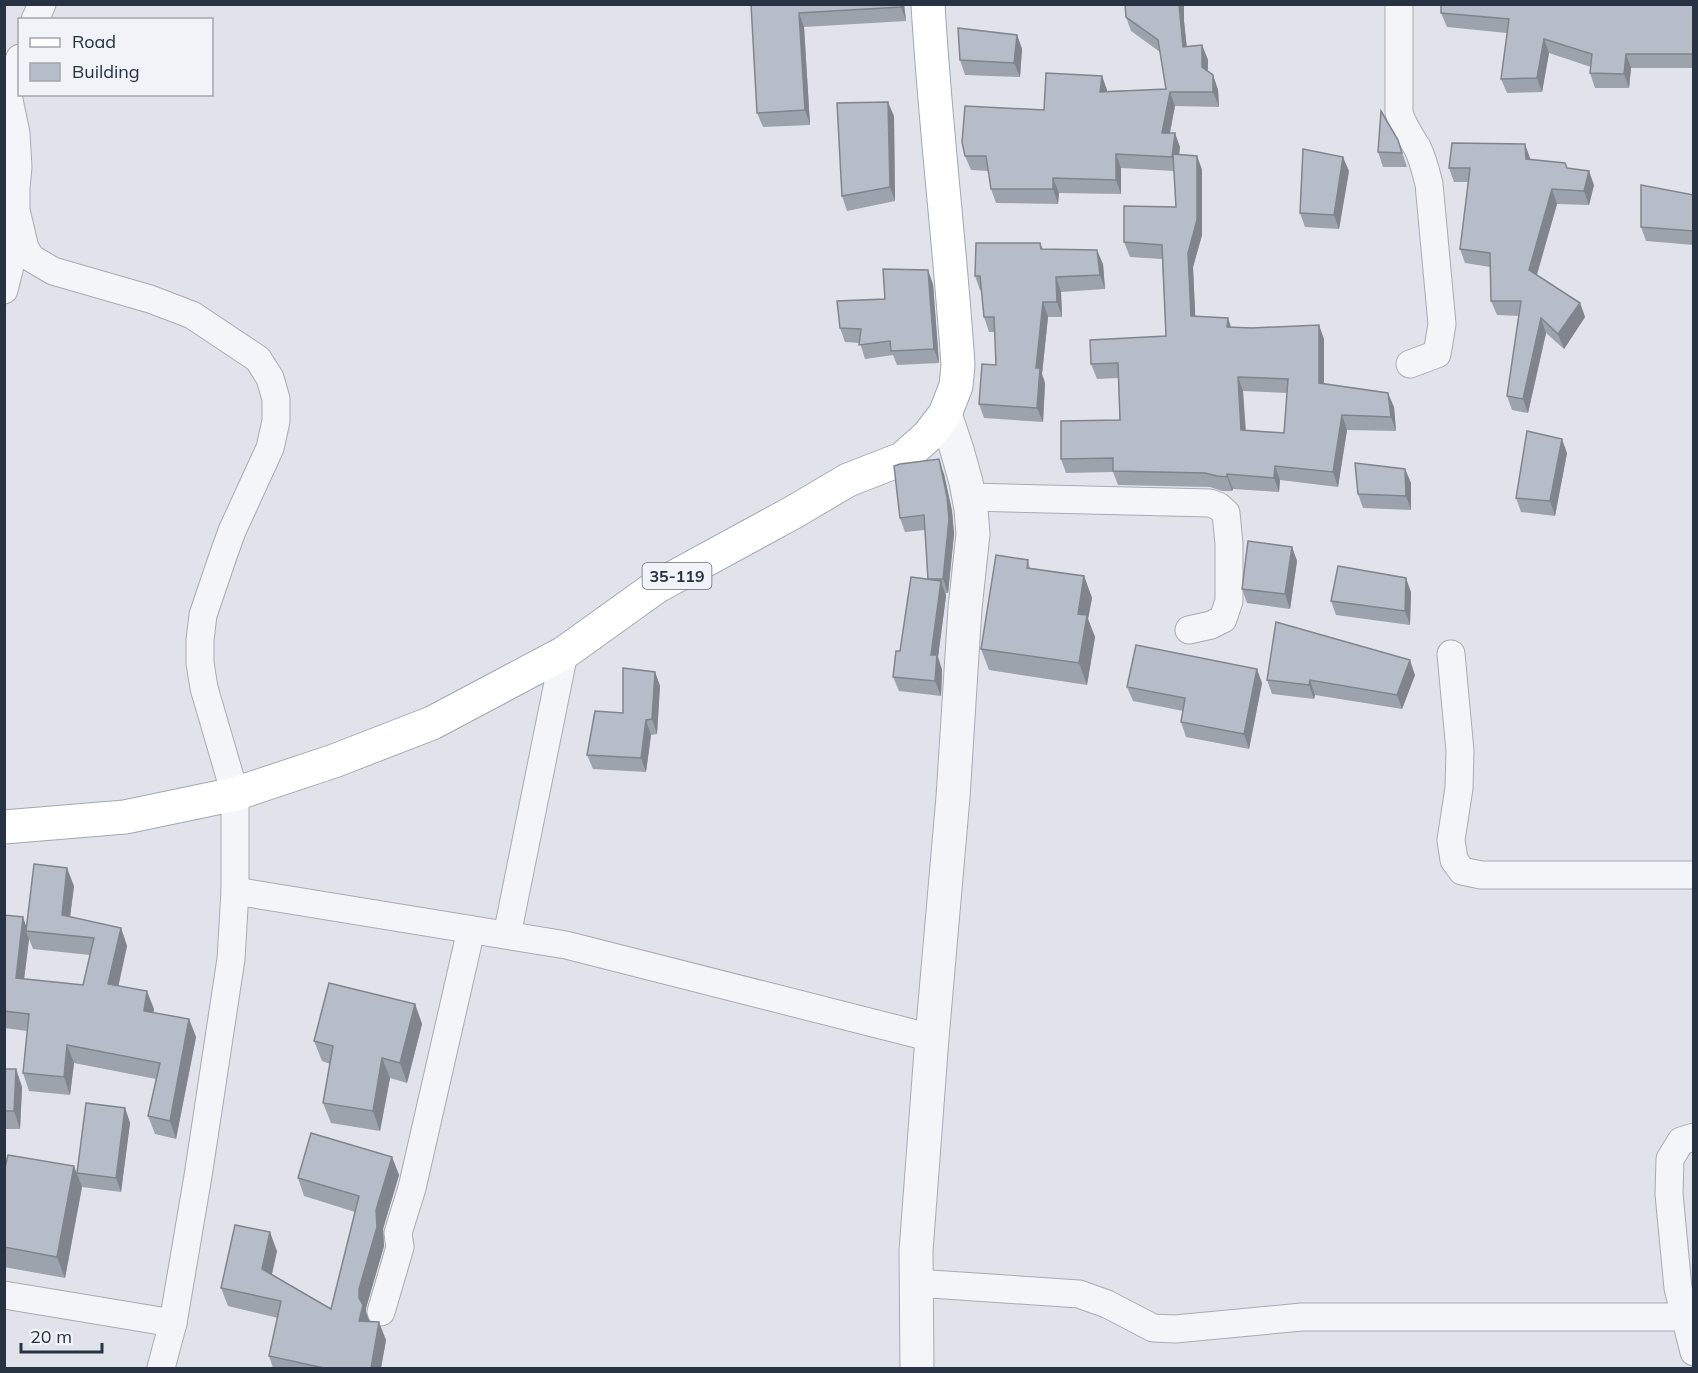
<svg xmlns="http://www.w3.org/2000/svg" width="1698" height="1373" viewBox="0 0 1698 1373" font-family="Mulish,sans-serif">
<rect width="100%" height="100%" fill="#e0e4ea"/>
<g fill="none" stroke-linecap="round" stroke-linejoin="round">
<defs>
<g id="minor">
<path d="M 1399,4 L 1399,113 C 1403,126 1410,136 1417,147 C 1423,159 1426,172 1429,184 L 1442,324 L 1437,354 L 1410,364"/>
<path d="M 35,20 L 42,4"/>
<path d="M 20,58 L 10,81 L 8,95 L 16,133 L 18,167 L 16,188 L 16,210 L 25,248 L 31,258 L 53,271 L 150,299 L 192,315 L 258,359 L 270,378 L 276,399 L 276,421 L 270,448 L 232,531 L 223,556 L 203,615 L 200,640 L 200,663 L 204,688 L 235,794 L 235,891 L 231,959 L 198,1176 L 173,1323 L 161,1368"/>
<path d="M 4,290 L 19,230"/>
<path d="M 969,497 L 1210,503 L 1218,506 L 1226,513 L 1229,544 L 1229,601 L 1223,619 L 1211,625 L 1189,630"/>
<path d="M 1451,654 L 1460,751 L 1459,788 L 1451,840 L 1454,860 L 1462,871 L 1481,875 L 1694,875"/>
<path d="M 235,891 L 566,945 L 932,1038"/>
<path d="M 507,935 L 564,653"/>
<path d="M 1694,1137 L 1681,1141 L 1670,1159 L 1669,1194 L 1678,1288 L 1694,1352"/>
<path d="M 916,1283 L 1079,1294 L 1107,1304 L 1153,1328 L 1175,1329 L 1302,1317 L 1685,1317"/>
<path d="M 4,1295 L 173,1323"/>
<path d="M 381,1312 L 400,1247 L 398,1233 L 412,1188 L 471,930"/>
</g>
<path id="tertiary" d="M 917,1368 L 916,1251 L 932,1038 L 953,797 L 965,608 L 973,534 L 971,509 L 966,482 L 957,450 L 945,414"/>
<path id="primary" d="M 4,827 L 125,817 L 235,794 L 334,761 L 432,723 L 564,653 L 656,587 L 792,513 L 848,480 L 902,459 L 928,436 L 945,414 L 956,386 L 958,365 C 950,244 935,125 928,4"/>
</defs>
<!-- minor casing -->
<use href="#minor" stroke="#a5abb5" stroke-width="29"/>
<!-- tertiary casing -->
<use href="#tertiary" stroke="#a5abb5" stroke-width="35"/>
<!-- primary casing -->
<use href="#primary" stroke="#9ea8b6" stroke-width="35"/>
<!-- minor -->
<use href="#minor" stroke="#f3f5f8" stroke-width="27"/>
<!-- tertiary -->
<use href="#tertiary" stroke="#f3f5f8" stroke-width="33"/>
<!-- primary -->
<use href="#primary" stroke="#fff" stroke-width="33"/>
</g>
<!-- wall -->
<g fill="#9da3ac" fill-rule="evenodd">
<path d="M 751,4 L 904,4 L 906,21 L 804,27 L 810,125 L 763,127 L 757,113 Z"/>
<path d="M 1125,4 L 1184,4 L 1184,21 L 1187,47 L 1202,45 L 1208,60 L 1208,71 L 1213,75 L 1218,90 L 1219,107 L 1175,106 L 1170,133 L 1180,147 L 1179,154 L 1197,156 L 1202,170 L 1202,235 L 1193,267 L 1195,317 L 1231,327 L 1324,339 L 1324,383 L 1394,407 L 1396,431 L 1347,430 L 1338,487 L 1280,480 L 1279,492 L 1233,489 L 1232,491 L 1222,491 L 1210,487 L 1118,485 L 1113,472 L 1066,473 L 1061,459 L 1120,420 L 1118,378 L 1097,379 L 1091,364 L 1166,336 L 1162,259 L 1130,257 L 1124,242 L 1176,207 L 1174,171 L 1121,168 L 1121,194 L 1059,193 L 1058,204 L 996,203 L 991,189 L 988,171 L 971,170 L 965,156 L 1102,76 L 1107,91 L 1166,89 L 1160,52 L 1131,31 L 1126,17 ZM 1243,391 L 1287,393 L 1284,433 L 1246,430 Z"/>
<path d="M 1694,4 L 1694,68 L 1631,68 L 1629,88 L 1595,88 L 1590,73 L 1591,67 L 1549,53 L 1542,92 L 1507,93 L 1501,79 L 1507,33 L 1447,27 L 1441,13 Z"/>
<path d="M 1017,35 L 1022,49 L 1020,77 L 965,75 L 960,60 Z"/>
<path d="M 1381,111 L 1403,155 L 1407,167 L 1383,167 L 1378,152 Z"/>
<path d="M 894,116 L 895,201 L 847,211 L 842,196 Z"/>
<path d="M 1530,158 L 1530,159 L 1567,168 L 1594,185 L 1589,205 L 1557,204 L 1537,275 L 1580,303 L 1585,317 L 1564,349 L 1546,333 L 1528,413 L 1512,410 L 1507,396 L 1519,316 L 1497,315 L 1491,301 L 1490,267 L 1465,263 L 1460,249 L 1468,182 L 1454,182 L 1449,168 Z"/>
<path d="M 1349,171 L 1339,229 L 1305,227 L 1300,213 Z"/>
<path d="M 1694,195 L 1694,245 L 1646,241 L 1641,227 Z"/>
<path d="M 1040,243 L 1043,249 L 1103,264 L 1105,289 L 1061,292 L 1062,317 L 1048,317 L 1042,374 L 1045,383 L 1043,422 L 984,418 L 979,404 L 996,365 L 995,332 L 989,332 L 984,317 L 982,290 L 980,290 L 975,276 Z"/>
<path d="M 933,284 L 939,363 L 897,365 L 893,355 L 865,359 L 860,343 L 845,342 L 840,328 L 885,299 Z"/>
<path d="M 1567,453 L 1555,516 L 1521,512 L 1516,498 Z"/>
<path d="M 1405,469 L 1411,483 L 1411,510 L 1363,508 L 1358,494 Z"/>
<path d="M 944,474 L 952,511 L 954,534 L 948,593 L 946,593 L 946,596 L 938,657 L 942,670 L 941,696 L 899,691 L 893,677 L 900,651 L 928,580 L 925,530 L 905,532 L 900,518 Z"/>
<path d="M 1292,547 L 1297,561 L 1290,609 L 1247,603 L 1242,589 Z"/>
<path d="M 1028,560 L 1030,568 L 1084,576 L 1092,598 L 1088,619 L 1095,637 L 1087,685 L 989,670 L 981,649 Z"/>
<path d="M 1411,592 L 1410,625 L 1336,615 L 1331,601 Z"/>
<path d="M 655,672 L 660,686 L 657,734 L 651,735 L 646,772 L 593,769 L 587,755 L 623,713 Z"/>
<path d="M 1415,675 L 1402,709 L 1315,695 L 1314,699 L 1272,694 L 1267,680 Z"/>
<path d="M 1262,683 L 1249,749 L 1186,737 L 1181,722 L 1183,711 L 1133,701 L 1127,687 Z"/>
<path d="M 74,886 L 70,917 L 121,928 L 127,946 L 118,986 L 154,1009 L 153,1013 L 189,1019 L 196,1037 L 176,1139 L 155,1134 L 148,1116 L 156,1079 L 74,1063 L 70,1095 L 29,1091 L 23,1073 L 27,1031 L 4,1028 L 4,915 L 27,927 ZM 29,939 L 33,949 L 90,955 L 83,985 L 24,979 Z"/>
<path d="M 415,1004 L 422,1024 L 407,1083 L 390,1078 L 380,1131 L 331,1123 L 323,1103 L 330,1064 L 322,1061 L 314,1041 Z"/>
<path d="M 4,1069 L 16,1069 L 22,1087 L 20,1129 L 4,1129 Z"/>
<path d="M 125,1108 L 130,1123 L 121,1192 L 82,1187 L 65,1278 L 4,1267 L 4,1172 L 77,1173 Z"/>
<path d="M 392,1157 L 399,1175 L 383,1229 L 384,1246 L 366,1308 L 366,1312 L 369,1321 L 386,1340 L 381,1368 L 273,1368 L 269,1356 L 278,1318 L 228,1306 L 221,1288 L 277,1251 L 272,1274 L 331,1309 L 355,1212 L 304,1196 L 298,1178 Z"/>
</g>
<!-- shaded-wall -->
<g fill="#80848c">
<path d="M 901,4 L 904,4 L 906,21 L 901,7 Z"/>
<path d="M 1179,4 L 1184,4 L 1184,21 L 1188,61 L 1183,47 Z"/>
<path d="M 799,13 L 804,27 L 810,125 L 805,110 Z"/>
<path d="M 1017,35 L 1022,49 L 1020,77 L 1014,63 Z"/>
<path d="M 1544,39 L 1549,53 L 1542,92 L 1537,78 Z"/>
<path d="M 1202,45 L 1208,60 L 1207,81 L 1202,67 Z"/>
<path d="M 1626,54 L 1631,68 L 1629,88 L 1624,74 Z"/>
<path d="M 1213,75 L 1218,90 L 1219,107 L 1213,92 Z"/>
<path d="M 1102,76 L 1107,90 L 1105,106 L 1100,92 Z"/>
<path d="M 1170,92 L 1175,106 L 1167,147 L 1162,133 Z"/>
<path d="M 888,102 L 894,116 L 895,201 L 890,187 Z"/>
<path d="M 1175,133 L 1180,147 L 1177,171 L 1172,157 Z"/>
<path d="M 1525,144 L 1530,158 L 1531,173 L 1526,159 Z"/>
<path d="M 1116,154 L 1121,168 L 1121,194 L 1116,180 Z"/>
<path d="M 1197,156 L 1202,170 L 1202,235 L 1193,267 L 1196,331 L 1191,316 L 1188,253 Z"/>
<path d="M 1343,157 L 1349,171 L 1339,229 L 1334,215 Z"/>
<path d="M 1589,171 L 1594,185 L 1589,205 L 1584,191 Z"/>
<path d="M 1053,178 L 1059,193 L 1058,204 L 1053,189 Z"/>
<path d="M 1552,189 L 1557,204 L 1534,284 L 1529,270 Z"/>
<path d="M 1097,250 L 1103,264 L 1105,289 L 1100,275 Z"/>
<path d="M 928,270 L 933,284 L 939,363 L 934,349 Z"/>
<path d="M 1056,277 L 1061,292 L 1062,317 L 1057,302 Z"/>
<path d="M 1043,302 L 1048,317 L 1042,374 L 1045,383 L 1043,422 L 1037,408 L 1036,368 Z"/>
<path d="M 1580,303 L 1585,317 L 1564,349 L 1558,334 Z"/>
<path d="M 1228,318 L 1233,333 L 1227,327 Z"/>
<path d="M 1541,318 L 1546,333 L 1528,413 L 1523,399 Z"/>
<path d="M 1319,325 L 1324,339 L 1324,397 L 1319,383 Z"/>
<path d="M 1238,377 L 1243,391 L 1246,444 L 1241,430 Z"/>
<path d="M 1388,393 L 1394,407 L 1396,431 L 1391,417 Z"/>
<path d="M 1342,415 L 1347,430 L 1338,487 L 1333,472 Z"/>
<path d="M 1562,439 L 1567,453 L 1555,516 L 1550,501 Z"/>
<path d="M 939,459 L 944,474 L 952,511 L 954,534 L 948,593 L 943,579 Z"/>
<path d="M 1275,466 L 1280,480 L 1279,492 L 1274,478 Z"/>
<path d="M 1405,469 L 1411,483 L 1411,510 L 1406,496 Z"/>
<path d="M 1227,474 L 1233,489 L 1232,491 L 1227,477 Z"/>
<path d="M 1292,547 L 1297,561 L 1290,609 L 1285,594 Z"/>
<path d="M 1084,576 L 1092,598 L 1088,619 L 1095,637 L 1087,685 L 1079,663 L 1078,614 Z"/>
<path d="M 1406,578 L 1411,592 L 1410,625 L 1405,611 Z"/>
<path d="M 941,581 L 946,596 L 938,657 L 942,670 L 941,696 L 935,681 L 931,655 Z"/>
<path d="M 1410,660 L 1415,675 L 1402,709 L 1397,695 Z"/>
<path d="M 1257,669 L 1262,683 L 1249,749 L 1244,734 Z"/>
<path d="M 655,672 L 660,686 L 657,734 L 652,719 Z"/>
<path d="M 1310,680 L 1315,695 L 1314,699 L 1309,685 Z"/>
<path d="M 646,720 L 651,735 L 646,772 L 641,758 Z"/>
<path d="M 67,868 L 74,886 L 68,933 L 62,915 Z"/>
<path d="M 23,917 L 28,931 L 26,931 L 29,939 L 22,996 L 16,978 Z"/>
<path d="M 121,928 L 127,946 L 115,1002 L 108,984 Z"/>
<path d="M 147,991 L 154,1009 L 150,1029 L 144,1011 Z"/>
<path d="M 415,1004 L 422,1024 L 407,1083 L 400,1063 Z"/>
<path d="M 189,1019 L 196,1037 L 176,1139 L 170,1121 Z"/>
<path d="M 67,1045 L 74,1063 L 70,1095 L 64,1077 Z"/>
<path d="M 382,1058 L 390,1078 L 380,1131 L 373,1111 Z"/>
<path d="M 16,1069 L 22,1087 L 20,1129 L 14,1111 Z"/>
<path d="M 125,1108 L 130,1123 L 121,1192 L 116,1178 Z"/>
<path d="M 392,1157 L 399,1175 L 383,1229 L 384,1246 L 366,1308 L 366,1312 L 370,1323 L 359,1321 L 359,1289 L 376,1210 Z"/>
<path d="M 74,1166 L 82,1187 L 65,1278 L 57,1257 Z"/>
<path d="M 270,1232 L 277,1251 L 269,1287 L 262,1269 Z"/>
<path d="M 379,1322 L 386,1340 L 381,1368 L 371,1368 Z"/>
</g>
<!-- building -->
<g fill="#b7bdc8" stroke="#80848c" stroke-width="1.5" fill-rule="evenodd">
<path d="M 751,4 L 901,4 L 901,7 L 799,13 L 805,110 L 757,113 Z"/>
<path d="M 1125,4 L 1179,4 L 1183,47 L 1202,45 L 1202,67 L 1213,75 L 1213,92 L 1170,92 L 1162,133 L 1175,133 L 1172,157 L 1116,154 L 1116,180 L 1053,178 L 1053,189 L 991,189 L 986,156 L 965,156 L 962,142 L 965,106 L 1044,110 L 1046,73 L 1102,76 L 1100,92 L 1166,89 L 1158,40 L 1126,17 Z"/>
<path d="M 1441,4 L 1694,4 L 1694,54 L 1626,54 L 1624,74 L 1590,73 L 1592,54 L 1544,39 L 1537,78 L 1501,79 L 1509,19 L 1441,13 Z"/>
<path d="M 958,28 L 1017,35 L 1014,63 L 960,60 Z"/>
<path d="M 888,102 L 890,187 L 842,196 L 837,103 Z"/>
<path d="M 1381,111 L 1398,140 L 1402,153 L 1378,152 Z"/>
<path d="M 1452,143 L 1525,144 L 1526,159 L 1565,163 L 1567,168 L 1589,171 L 1584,191 L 1552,189 L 1529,270 L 1580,303 L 1558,334 L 1541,318 L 1523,399 L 1507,396 L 1521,301 L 1491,301 L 1490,253 L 1460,249 L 1470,168 L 1449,168 Z"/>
<path d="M 1303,149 L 1343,157 L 1334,215 L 1300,213 Z"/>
<path d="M 1173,154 L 1197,156 L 1197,220 L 1188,253 L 1191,316 L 1228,318 L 1227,327 L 1252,328 L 1319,325 L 1319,383 L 1388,393 L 1391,417 L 1342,415 L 1333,472 L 1275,466 L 1274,478 L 1227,474 L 1227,477 L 1217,476 L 1205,473 L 1113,471 L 1113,458 L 1061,459 L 1061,421 L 1120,420 L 1118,363 L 1091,364 L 1090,340 L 1166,336 L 1162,245 L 1124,242 L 1124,206 L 1176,207 ZM 1238,377 L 1288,379 L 1284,433 L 1241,430 Z"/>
<path d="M 1641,185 L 1694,195 L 1694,231 L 1641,227 Z"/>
<path d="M 976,243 L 1040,243 L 1041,249 L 1097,250 L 1100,275 L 1056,277 L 1057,302 L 1043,302 L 1036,368 L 1040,368 L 1037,408 L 979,404 L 982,364 L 996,365 L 994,317 L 984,317 L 980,276 L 975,276 Z"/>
<path d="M 883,269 L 928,270 L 934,349 L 891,351 L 890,341 L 859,345 L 861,329 L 840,328 L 837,301 L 885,299 Z"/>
<path d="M 1527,431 L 1562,439 L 1550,501 L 1516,498 Z"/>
<path d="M 939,459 L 947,497 L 949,519 L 943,579 L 928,579 L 924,515 L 900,518 L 894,466 L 900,464 Z"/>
<path d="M 1355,463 L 1405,469 L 1406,496 L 1358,494 Z"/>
<path d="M 1248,541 L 1292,547 L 1285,594 L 1242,589 Z"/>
<path d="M 996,555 L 1028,560 L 1027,568 L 1084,576 L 1078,614 L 1087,615 L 1079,663 L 981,649 Z"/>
<path d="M 1338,566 L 1406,578 L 1405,611 L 1331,601 Z"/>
<path d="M 911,577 L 941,581 L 931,655 L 937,655 L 935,681 L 893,677 L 896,651 L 900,651 Z"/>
<path d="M 1276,622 L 1410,660 L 1397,695 L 1310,680 L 1309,685 L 1267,680 Z"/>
<path d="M 1136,645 L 1257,669 L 1244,734 L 1181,722 L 1185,698 L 1127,687 Z"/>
<path d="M 623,668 L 655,672 L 652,719 L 646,720 L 641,758 L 587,755 L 595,711 L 623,713 Z"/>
<path d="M 34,864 L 67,868 L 62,915 L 121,928 L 108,984 L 147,991 L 144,1011 L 189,1019 L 170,1121 L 148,1116 L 160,1063 L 67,1045 L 64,1077 L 23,1073 L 29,1014 L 4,1011 L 4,915 L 23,917 L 16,978 L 83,985 L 94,938 L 26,931 Z"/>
<path d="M 329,983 L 415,1004 L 400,1063 L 382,1058 L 373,1111 L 323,1103 L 333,1046 L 314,1041 Z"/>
<path d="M 4,1069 L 16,1069 L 14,1111 L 4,1111 Z"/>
<path d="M 86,1103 L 125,1108 L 116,1178 L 77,1173 Z"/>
<path d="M 311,1133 L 392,1157 L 376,1210 L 377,1227 L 359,1289 L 359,1298 L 363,1305 L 359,1321 L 379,1322 L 371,1368 L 324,1368 L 269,1356 L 281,1301 L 221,1288 L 235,1225 L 270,1232 L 262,1269 L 331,1309 L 359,1196 L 298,1178 Z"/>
<path d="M 8,1155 L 74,1166 L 57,1257 L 4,1247 L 4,1172 Z"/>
</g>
<g text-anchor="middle" stroke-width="6" stroke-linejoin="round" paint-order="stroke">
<!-- shield labels -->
<rect fill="#f0f3f7" stroke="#636c79" stroke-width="1.5" x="642.5" y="563" width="69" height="26" rx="4.5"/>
<g font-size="16" font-weight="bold" fill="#273243">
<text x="677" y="582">35-119</text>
</g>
</g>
<!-- border -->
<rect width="1698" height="1373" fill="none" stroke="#273243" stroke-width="12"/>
<!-- legend -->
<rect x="18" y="18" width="195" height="78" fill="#f0f3f7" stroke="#a0a6af" stroke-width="1.5"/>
<rect x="30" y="38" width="30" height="9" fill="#ffffff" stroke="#a0a6af" stroke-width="1.5"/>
<text x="72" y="48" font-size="18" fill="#273243">Road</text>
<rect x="30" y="63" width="30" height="18" fill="#b7bdc8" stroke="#a0a6af" stroke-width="1.5"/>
<text x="72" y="78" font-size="18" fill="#273243">Building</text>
<!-- scale -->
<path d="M21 1343v9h81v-9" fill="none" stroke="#273243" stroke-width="3"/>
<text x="30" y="1343" font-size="18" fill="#273243" stroke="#f0f3f7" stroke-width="4.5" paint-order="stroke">20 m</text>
</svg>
